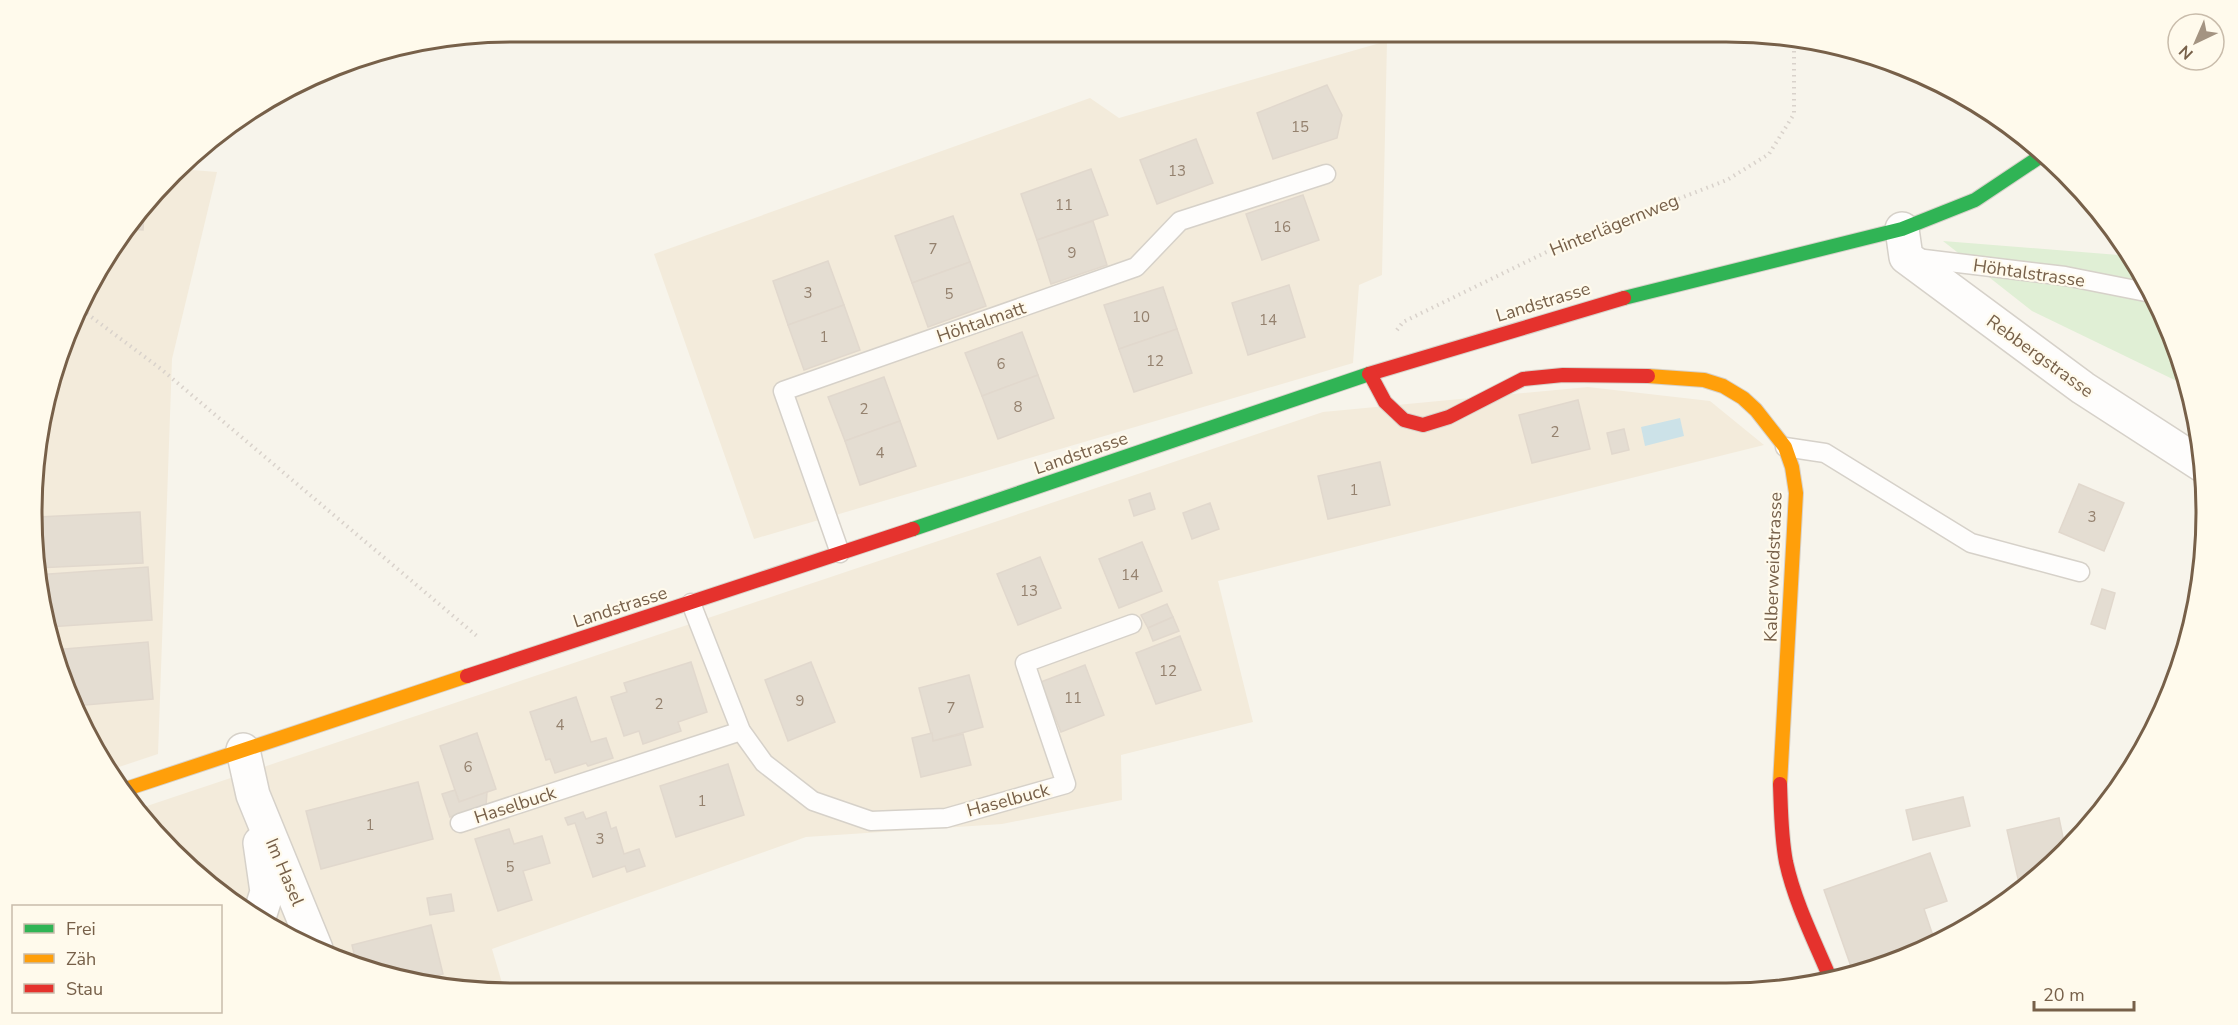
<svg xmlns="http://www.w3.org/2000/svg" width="2238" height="1025" viewBox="0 0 2238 1025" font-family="'Nunito Sans',sans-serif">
<rect width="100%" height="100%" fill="#f7f4eb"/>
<!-- residential -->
<g fill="#f3ebdb">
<path d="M 1387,41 L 1382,275 L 1359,285 L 1353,363 L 754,539 L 654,254 L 1090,98 L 1119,118 Z"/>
<path d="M 180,169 L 217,172 L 172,359 L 158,754 L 110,770 L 96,753 L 57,667 L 36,576 L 41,419 L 96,272 Z"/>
<path d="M 1588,387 L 1710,401 L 1764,445 L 1218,581 L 1253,722 L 1121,755 L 1122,800 L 1002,824 L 806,837 L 492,949 L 505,993 L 418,984 L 329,957 L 196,874 L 141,808 L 1323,412 Z"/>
</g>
<!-- green -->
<path fill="#e0efd5" d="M 1943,241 L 2131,256 L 2170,328 L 2187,386 L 2032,311 Z"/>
<!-- water -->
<path fill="#cce2e8" d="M 1680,418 L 1684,436 L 1645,446 L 1641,427 Z"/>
<!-- building -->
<g fill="#e4ddd2" stroke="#e1d8cd" stroke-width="1.5">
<path d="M 1327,85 L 1342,115 L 1337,138 L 1273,159 L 1257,113 Z"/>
<path d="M 1196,139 L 1213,183 L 1157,204 L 1140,160 Z"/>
<path d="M 1091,169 L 1108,215 L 1037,240 L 1021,194 Z"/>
<path d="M 1303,195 L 1319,240 L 1262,260 L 1246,214 Z"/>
<path d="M 144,213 L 143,230 L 131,229 Z"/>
<path d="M 953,216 L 970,262 L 912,283 L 895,236 Z"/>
<path d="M 1093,221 L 1107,265 L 1051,284 L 1037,240 Z"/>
<path d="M 828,261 L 844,305 L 788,325 L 773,281 Z"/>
<path d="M 970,262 L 986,306 L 928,327 L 912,283 Z"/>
<path d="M 1289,285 L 1305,337 L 1248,355 L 1232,303 Z"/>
<path d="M 1163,287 L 1177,329 L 1119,349 L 1104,305 Z"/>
<path d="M 844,305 L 860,350 L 804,370 L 788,325 Z"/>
<path d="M 1177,329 L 1192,373 L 1134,392 L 1119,349 Z"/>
<path d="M 1022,332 L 1038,375 L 982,396 L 965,353 Z"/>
<path d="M 1038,375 L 1054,418 L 998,439 L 982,396 Z"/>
<path d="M 884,377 L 900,421 L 845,441 L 828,397 Z"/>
<path d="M 1578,400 L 1590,449 L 1532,463 L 1519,415 Z"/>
<path d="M 900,421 L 916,466 L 860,485 L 845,441 Z"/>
<path d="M 1624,429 L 1629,450 L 1612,454 L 1607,433 Z"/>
<path d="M 1380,462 L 1390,505 L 1328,519 L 1318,476 Z"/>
<path d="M 2079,484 L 2124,503 L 2104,551 L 2059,532 Z"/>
<path d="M 1150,493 L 1155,509 L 1134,516 L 1129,500 Z"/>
<path d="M 1210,503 L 1219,529 L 1192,539 L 1183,513 Z"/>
<path d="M 140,512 L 143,563 L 36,568 L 38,517 Z"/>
<path d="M 1142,542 L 1162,591 L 1119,608 L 1099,559 Z"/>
<path d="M 1040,557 L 1061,608 L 1018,625 L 997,574 Z"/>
<path d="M 148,567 L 152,620 L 48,627 L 36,575 Z"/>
<path d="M 2102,589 L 2115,593 L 2105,629 L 2091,624 Z"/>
<path d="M 1167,604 L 1173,617 L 1148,628 L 1141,615 Z"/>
<path d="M 1173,617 L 1179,631 L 1153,641 L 1148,628 Z"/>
<path d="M 1180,636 L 1201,690 L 1156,704 L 1136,653 Z"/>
<path d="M 148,642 L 153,699 L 74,706 L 57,667 L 53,650 Z"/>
<path d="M 691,662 L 707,712 L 678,722 L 681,731 L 643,744 L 639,731 L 624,736 L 611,697 L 627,692 L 624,683 Z"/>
<path d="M 811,662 L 835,722 L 788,741 L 765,680 Z"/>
<path d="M 1085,665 L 1104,715 L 1061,732 L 1041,682 Z"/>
<path d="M 969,675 L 983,727 L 933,741 L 919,688 Z"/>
<path d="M 576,697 L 591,742 L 606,738 L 613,758 L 588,766 L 586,763 L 555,773 L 550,759 L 546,760 L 530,712 Z"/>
<path d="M 477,733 L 496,789 L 459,802 L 440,746 Z"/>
<path d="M 932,733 L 933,741 L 963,734 L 971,765 L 921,777 L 912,738 Z"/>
<path d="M 728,764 L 744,815 L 676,837 L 660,786 Z"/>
<path d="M 418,782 L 433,839 L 321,869 L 306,811 Z"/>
<path d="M 455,790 L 459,802 L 487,792 L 486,806 L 450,817 L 442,794 Z"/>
<path d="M 1963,797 L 1970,826 L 1913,840 L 1906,810 Z"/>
<path d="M 583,812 L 586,819 L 606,812 L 611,829 L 616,827 L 624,854 L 639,849 L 645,866 L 627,872 L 625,866 L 593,877 L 575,823 L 568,825 L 565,818 Z"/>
<path d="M 2059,818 L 2065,847 L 2021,892 L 2007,830 Z"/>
<path d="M 509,829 L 514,844 L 542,836 L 550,863 L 523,871 L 532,900 L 498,911 L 475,839 Z"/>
<path d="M 1930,853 L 1947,901 L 1924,909 L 1935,942 L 1910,957 L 1853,972 L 1824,890 Z"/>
<path d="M 451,894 L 454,911 L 430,915 L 427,898 Z"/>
<path d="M 431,925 L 443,974 L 411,982 L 357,966 L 352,945 Z"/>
</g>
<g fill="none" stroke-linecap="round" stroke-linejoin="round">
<defs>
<g id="lane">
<path d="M 1916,258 L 2065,276 L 2151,293"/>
<path d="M 1785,447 L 1825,453 L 1971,543 L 2080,572"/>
<path d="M 840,553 L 783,391 L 1136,267 L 1180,221 L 1326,174"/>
<path d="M 691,603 L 741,731 L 764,763 L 813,801 L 871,821 L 946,818 L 1066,784 L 1025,663 L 1132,624"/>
<path d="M 460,823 L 741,731"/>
</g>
<g id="street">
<path d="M 1902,229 L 1906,257 L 2083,388 L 2202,465"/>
<path d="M 243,750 L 253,795 L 316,949"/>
<path d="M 260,914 L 267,892 L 260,843"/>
</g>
<g id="fast">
<path d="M 1624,298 L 1902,229 L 1975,200 L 2044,154"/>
<path d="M 913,529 L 1369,374"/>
</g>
<g id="slow">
<path d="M 1648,376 L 1704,380 L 1723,386 L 1743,398 L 1756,410 L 1785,447 L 1792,467 L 1796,493 L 1780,784"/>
<path d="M 126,789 L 467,676"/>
</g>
<g id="jam">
<path d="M 1369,374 L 1624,298"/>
<path d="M 1370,374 L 1385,402 L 1404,420 L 1423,425 L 1449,417 L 1523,379 L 1563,375 L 1648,376"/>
<path d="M 467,676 L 913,529"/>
<path d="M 1780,784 C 1781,810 1781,836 1786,862 C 1795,903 1814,940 1830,978"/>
</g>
</defs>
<!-- lane casing -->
<use href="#lane" stroke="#d6d1c9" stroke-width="21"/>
<!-- street casing -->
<use href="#street" stroke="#d6d1c9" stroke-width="36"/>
<!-- fast casing -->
<use href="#fast" stroke="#d7d1c9" stroke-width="16"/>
<!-- slow casing -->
<use href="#slow" stroke="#d7d1c9" stroke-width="16"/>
<!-- jam casing -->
<use href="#jam" stroke="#d7d1c9" stroke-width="16"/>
<!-- path -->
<g stroke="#d9d2cb" stroke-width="4" stroke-dasharray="1.5 4.5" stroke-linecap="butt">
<path d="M 82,310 L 161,369 L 478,637"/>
<path d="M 1397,330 L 1403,322 L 1565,243 L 1727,180 L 1769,154 L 1794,114 L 1794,38"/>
</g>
<!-- lane -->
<use href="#lane" stroke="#fefdfc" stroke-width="18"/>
<!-- street -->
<use href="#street" stroke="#fefdfc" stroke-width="33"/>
<!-- fast -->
<use href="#fast" stroke="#30b455" stroke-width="14"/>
<!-- slow -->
<use href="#slow" stroke="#ff9f0a" stroke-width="14"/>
<!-- jam -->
<use href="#jam" stroke="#e5322d" stroke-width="14"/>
</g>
<g text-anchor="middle" stroke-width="4.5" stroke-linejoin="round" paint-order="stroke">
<!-- number labels -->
<g font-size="15" fill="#94816e">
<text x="1300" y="132">15</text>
<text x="1177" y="176">13</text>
<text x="1064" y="210">11</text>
<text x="1282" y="232">16</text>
<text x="933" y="254">7</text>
<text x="1072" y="258">9</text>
<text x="808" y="298">3</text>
<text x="949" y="299">5</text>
<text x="1141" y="322">10</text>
<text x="1268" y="325">14</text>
<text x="824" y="342">1</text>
<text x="1155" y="366">12</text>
<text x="1001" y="369">6</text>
<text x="1018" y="412">8</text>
<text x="864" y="414">2</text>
<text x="1555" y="437">2</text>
<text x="880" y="458">4</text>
<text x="1354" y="495">1</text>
<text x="2092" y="522">3</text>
<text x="1130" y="580">14</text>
<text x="1029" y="596">13</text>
<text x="1168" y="676">12</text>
<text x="1073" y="703">11</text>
<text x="800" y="706">9</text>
<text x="659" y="709">2</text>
<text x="951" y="713">7</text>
<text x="560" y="730">4</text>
<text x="468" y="772">6</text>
<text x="702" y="806">1</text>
<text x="370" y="830">1</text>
<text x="600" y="844">3</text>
<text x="510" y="872">5</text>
</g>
<!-- street labels -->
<g font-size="18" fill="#776049" stroke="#fffaec">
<text transform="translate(1614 225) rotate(-22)" y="6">Hinterlägernweg</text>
<text transform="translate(2029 273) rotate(8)" y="6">Höhtalstrasse</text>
<text transform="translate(1543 302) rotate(-17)" y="6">Landstrasse</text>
<text transform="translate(981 322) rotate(-19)" y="6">Höhtalmatt</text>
<text transform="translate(2040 356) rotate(36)" y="6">Rebbergstrasse</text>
<text transform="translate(1081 453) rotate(-19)" y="6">Landstrasse</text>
<text transform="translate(1773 567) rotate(-88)" y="6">Kalberweidstrasse</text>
<text transform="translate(620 607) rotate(-18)" y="6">Landstrasse</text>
<text transform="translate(1008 800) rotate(-15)" y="6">Haselbuck</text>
<text transform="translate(515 805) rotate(-18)" y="6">Haselbuck</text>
<text transform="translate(285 872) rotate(67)" y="6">Im Hasel</text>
</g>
</g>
<!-- crop -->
<path d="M0 0H2238V1025H0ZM512 42H1726A470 470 0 0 1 2196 512V513A470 470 0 0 1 1726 983H512A470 470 0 0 1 42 513V512A470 470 0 0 1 512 42Z" fill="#fffaec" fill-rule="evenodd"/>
<path fill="none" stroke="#776049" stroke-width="3" d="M512 42H1726A470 470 0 0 1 2196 512V513A470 470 0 0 1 1726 983H512A470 470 0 0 1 42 513V512A470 470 0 0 1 512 42Z"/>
<!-- legend -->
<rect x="12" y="905" width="210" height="108" fill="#fffaec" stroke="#c9bcab" stroke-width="1.5"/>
<rect x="24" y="924" width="30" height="9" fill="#30b455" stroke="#c9bcab" stroke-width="1.5"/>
<text x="66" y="935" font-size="18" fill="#776049">Frei</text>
<rect x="24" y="954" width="30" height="9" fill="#ff9f0a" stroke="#c9bcab" stroke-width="1.5"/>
<text x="66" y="965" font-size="18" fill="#776049">Zäh</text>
<rect x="24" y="984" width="30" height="9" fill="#e5322d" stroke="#c9bcab" stroke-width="1.5"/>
<text x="66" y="995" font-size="18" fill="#776049">Stau</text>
<!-- north arrow -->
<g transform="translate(2196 42) rotate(224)"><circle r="28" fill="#fffaec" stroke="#c9bcab" stroke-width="1.5"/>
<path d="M0-4.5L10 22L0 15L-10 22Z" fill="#a49482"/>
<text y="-9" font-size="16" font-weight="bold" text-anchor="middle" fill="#776049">N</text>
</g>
<!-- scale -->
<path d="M2034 1001v9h100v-9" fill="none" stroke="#776049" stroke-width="3"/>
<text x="2043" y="1001" font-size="18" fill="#776049" stroke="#fffaec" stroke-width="4.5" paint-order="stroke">20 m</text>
</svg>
